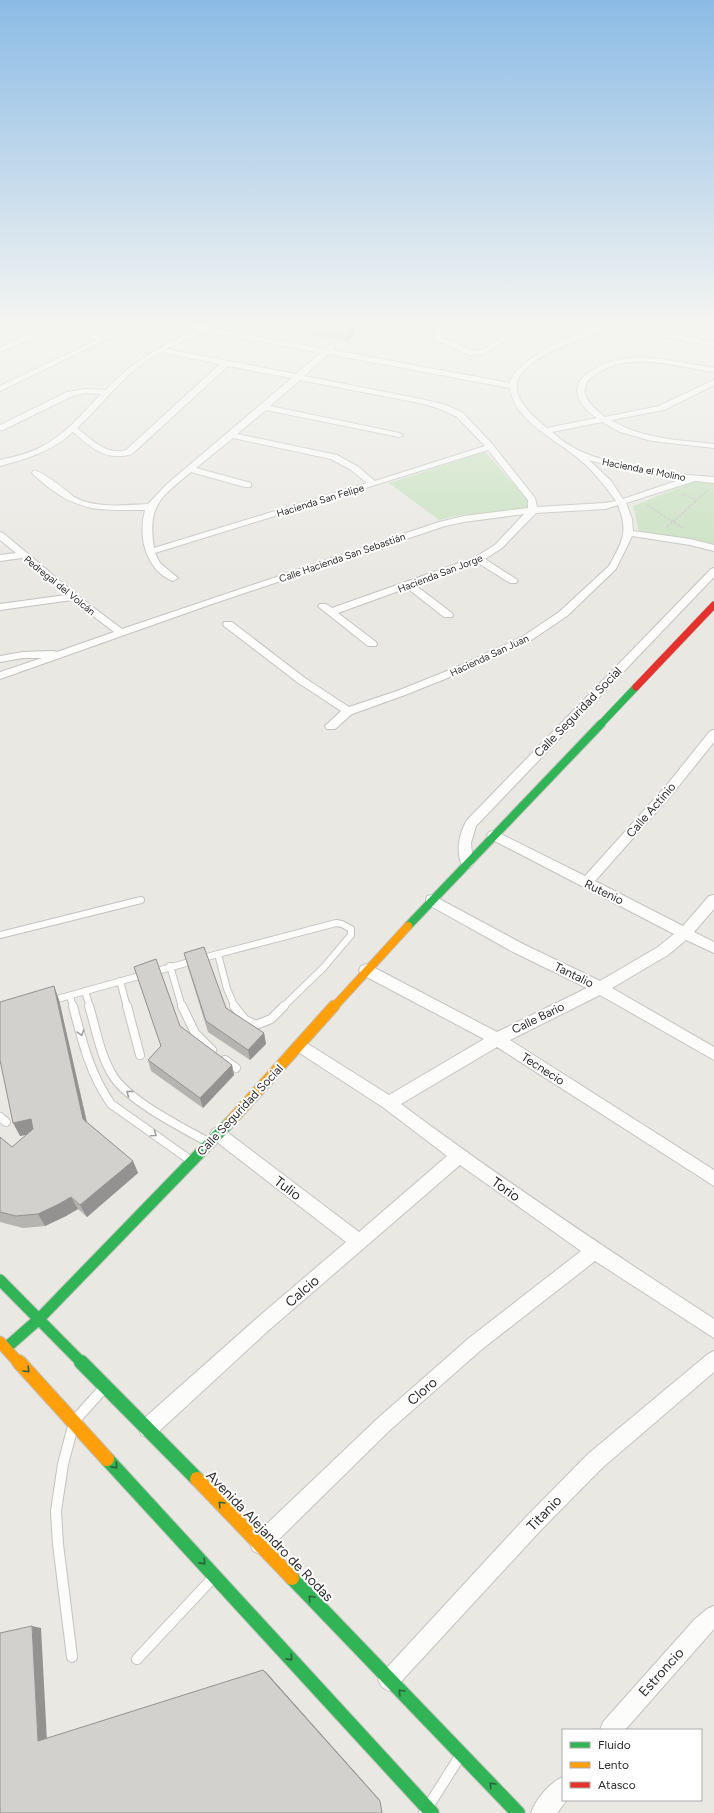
<svg xmlns="http://www.w3.org/2000/svg" width="714" height="1813" viewBox="0 0 714 1813" font-family="Figtree,sans-serif">
<rect width="100%" height="100%" fill="#e9e8e3"/>
<!-- education -->
<path fill="#e2e0d3" d="M 239,325 L 376,325 L 358,348 L 238,326 Z"/>
<!-- green -->
<g fill="#c8e1c0">
<path d="M 402,325 L 447,325 L 428,336 Z"/>
<path d="M 485,452 L 533,506 L 531,511 L 461,515 L 439,520 L 389,483 Z"/>
<path d="M 693,482 L 714,483 L 714,544 L 663,535 L 639,532 L 633,506 Z"/>
</g>
<g fill="none" stroke-linecap="round" stroke-linejoin="round">
<defs>
<g id="lane-far2">
<path d="M 0,935 L 141,900"/>
<path d="M 218,954 L 227,989 L 235,1007"/>
<path d="M 218,954 L 336,923 L 342,924 L 351,929 L 351,935 L 324,967 L 283,1007"/>
<path d="M 170,966 L 182,1007"/>
<path d="M 120,981 L 127,1007"/>
<path d="M 85,991 L 90,1007"/>
<path d="M 70,996 L 73,1007"/>
<path d="M 50,1001 L 218,954"/>
</g>
<g id="lane-far1">
<path d="M 73,1006 C 82,1041 90,1074 111,1104 L 190,1160"/>
<path d="M 89,1006 C 96,1029 100,1055 113,1076 C 129,1101 181,1127 208,1142"/>
<path d="M 127,1006 L 140,1055"/>
<path d="M 182,1006 L 195,1033 L 212,1050"/>
<path d="M 234,1006 L 245,1020 L 256,1025 L 271,1019 L 284,1006"/>
<path d="M 225,1060 L 236,1068"/>
<path d="M 0,1117 L 6,1122"/>
</g>
<g id="lane">
<path d="M 77,1418 L 103,1389"/>
<path d="M 72,1430 L 63,1464 L 56,1511 L 58,1544 L 72,1657"/>
<path d="M 137,1659 L 211,1580"/>
<path d="M 424,1813 L 457,1761"/>
</g>
<g id="street">
<path d="M 52,325 L 60,325 L 0,352 L 0,347 Z"/>
<path d="M 62,325 L 70,325 L 103,337 L 128,325 L 136,325 L 0,391 L 0,386 L 97,340 Z"/>
<path d="M 181,325 L 208,326 L 211,328 L 325,349 L 331,345 L 335,347 L 332,350 L 510,383 C 519,354 590,325 618,325 L 617,326 C 594,335 521,355 517,384 C 515,402 535,418 547,428 L 597,418 C 588,412 574,399 578,386 C 580,378 588,373 594,369 C 632,347 674,362 714,368 L 714,372 C 676,367 634,351 599,372 C 594,375 588,379 586,385 C 580,398 596,410 605,417 L 659,406 L 714,380 L 714,385 L 664,410 L 611,420 C 642,439 679,440 714,444 L 714,448 L 652,441 L 620,432 L 602,422 L 552,432 C 561,440 571,447 582,452 C 621,469 672,474 714,477 L 714,483 L 695,481 L 626,503 L 632,519 L 633,531 L 690,539 L 714,545 L 714,551 L 690,545 L 632,536 L 616,569 L 567,616 L 530,641 L 465,671 L 405,695 L 352,714 L 335,729 L 327,729 L 325,726 L 341,711 L 297,682 L 224,626 L 223,624 L 224,622 L 232,622 L 305,678 L 349,707 L 397,691 L 457,667 L 522,637 L 559,612 L 609,566 C 622,542 629,532 618,505 L 605,509 L 536,513 L 502,548 L 485,559 L 516,579 L 518,581 L 516,583 L 510,583 L 478,563 L 415,585 L 452,613 L 453,615 L 452,617 L 444,617 L 407,588 L 338,613 L 376,642 L 377,644 L 376,646 L 368,646 L 320,608 L 318,606 L 320,604 L 326,604 L 332,608 L 476,557 L 496,544 L 524,514 L 464,522 L 445,526 L 212,604 L 0,679 L 0,672 L 42,658 L 23,658 L 0,662 L 0,656 L 23,652 L 53,651 L 57,652 L 114,632 L 72,600 L 0,610 L 0,604 L 66,595 L 22,558 L 0,561 L 0,555 L 16,553 L 0,540 L 0,532 L 3,533 L 77,595 L 122,629 L 439,522 L 464,516 L 528,508 L 528,500 L 488,450 L 155,553 L 160,563 L 178,578 L 173,581 C 169,580 166,577 162,575 C 143,559 139,533 145,510 C 105,510 82,513 48,487 C 43,482 36,478 32,473 L 33,471 C 41,469 66,491 74,497 C 96,509 124,505 148,504 L 167,484 L 292,378 L 228,366 L 132,454 C 106,462 91,447 73,432 C 50,452 29,458 0,466 L 0,460 C 14,457 28,454 41,447 C 65,435 83,413 101,394 L 85,393 L 72,396 L 3,430 L 0,430 L 0,425 L 67,392 L 85,389 L 106,390 C 134,360 161,345 198,330 ZM 206,331 L 321,353 L 296,374 L 166,349 ZM 160,352 L 220,364 L 126,450 C 107,456 91,439 77,428 C 105,402 126,371 160,352 ZM 328,354 L 510,388 C 514,420 552,437 574,455 C 590,467 604,484 616,501 L 605,503 L 537,507 L 535,498 L 493,445 L 463,413 L 446,405 L 421,399 L 304,376 ZM 300,380 L 420,403 L 440,409 L 457,417 L 485,446 L 375,481 L 357,466 L 337,455 L 237,434 L 266,410 L 399,437 L 403,435 L 399,433 L 270,406 ZM 233,438 L 331,459 L 351,470 L 367,483 L 154,548 C 147,505 161,497 191,472 L 245,487 L 251,487 L 251,483 L 196,468 ZM 589,460 L 630,471 L 682,479 L 623,499 L 611,481 Z"/>
<path d="M 447,325 L 454,325 L 441,335 L 441,337 L 473,351 L 482,350 L 521,325 L 528,325 L 484,354 L 469,355 L 435,340 L 435,333 Z"/>
<path d="M 631,325 L 639,325 L 663,333 L 714,342 L 714,346 L 659,336 Z"/>
<path d="M 714,568 L 714,577 L 476,826 L 471,843 L 473,864 L 471,867 L 467,869 L 463,867 C 455,853 459,833 467,820 L 711,569 Z"/>
<path d="M 714,730 L 714,742 L 674,792 L 595,881 L 683,926 L 709,896 L 714,895 L 714,909 L 694,932 L 714,942 L 714,953 L 686,940 L 668,955 L 612,988 L 714,1047 L 714,1060 L 600,995 L 510,1040 L 714,1170 L 714,1186 L 497,1047 L 401,1104 C 503,1180 608,1250 714,1319 L 714,1338 L 595,1261 L 481,1350 L 389,1431 L 267,1551 L 260,1554 L 253,1551 L 250,1544 L 253,1537 L 377,1419 L 469,1338 L 581,1251 L 460,1165 L 269,1330 L 155,1435 L 148,1437 L 141,1435 L 139,1428 L 141,1421 L 257,1318 L 346,1242 L 213,1139 L 210,1134 L 213,1129 L 218,1127 L 223,1129 L 359,1232 L 447,1156 L 384,1108 L 295,1050 L 293,1046 L 295,1042 L 300,1040 L 305,1042 L 389,1095 L 484,1039 L 361,974 L 359,970 L 361,966 L 366,964 L 371,966 L 497,1032 L 587,988 L 513,952 L 427,904 L 426,900 L 427,896 L 432,895 L 523,944 L 600,981 L 658,947 L 674,934 L 489,838 L 487,835 L 489,832 L 493,831 L 497,832 L 585,876 L 666,786 L 710,731 Z"/>
<path d="M 714,1351 L 714,1372 L 602,1468 L 540,1531 L 396,1687 L 389,1691 L 382,1687 L 378,1680 L 382,1673 L 526,1517 L 588,1454 L 708,1354 Z"/>
<path d="M 714,1606 L 714,1629 L 625,1730 L 600,1730 L 603,1722 L 694,1620 L 707,1609 Z"/>
<path d="M 563,1777 L 563,1800 L 567,1800 L 557,1813 L 531,1813 C 536,1799 549,1783 563,1777 Z"/>
</g>
<path id="fast-far3" d="M 600,725 L 636,687"/>
<path id="fast-far2" d="M 408,926 L 601,724"/>
<g id="fast-far1">
<path d="M 0,1280 L 82,1363"/>
<path d="M 6,1348 L 39,1319 L 230,1122"/>
</g>
<g id="fast">
<path d="M 81,1362 L 197,1479"/>
<path d="M 107,1459 L 432,1813"/>
<path d="M 292,1578 L 518,1813"/>
</g>
<path id="slow-far2" d="M 334,1007 L 408,926"/>
<g id="slow-far1">
<path d="M 230,1122 L 334,1006"/>
<path d="M 0,1342 L 19,1363"/>
</g>
<g id="slow">
<path d="M 19,1362 L 107,1459"/>
<path d="M 197,1479 L 292,1578"/>
</g>
<path id="jam" d="M 636,687 L 714,605"/>
</defs>
<!-- lane-far2 casing -->
<use href="#lane-far2" stroke="#c4c3c2" stroke-width="8"/>
<!-- lane-far1 casing -->
<use href="#lane-far1" stroke="#c4c3c2" stroke-width="10"/>
<!-- lane casing -->
<use href="#lane" stroke="#c4c3c2" stroke-width="12"/>
<!-- street casing -->
<use href="#street" stroke="#c4c3c2" stroke-width="2"/>
<!-- fast-far3 casing -->
<use href="#fast-far3" stroke="#c4c3c2" stroke-width="8"/>
<!-- fast-far2 casing -->
<use href="#fast-far2" stroke="#c4c3c2" stroke-width="10"/>
<!-- fast-far1 casing -->
<use href="#fast-far1" stroke="#c4c3c2" stroke-width="13"/>
<!-- fast casing -->
<use href="#fast" stroke="#c4c3c2" stroke-width="16"/>
<!-- slow-far2 casing -->
<use href="#slow-far2" stroke="#c4c3c2" stroke-width="10"/>
<!-- slow-far1 casing -->
<use href="#slow-far1" stroke="#c4c3c2" stroke-width="13"/>
<!-- slow casing -->
<use href="#slow" stroke="#c4c3c2" stroke-width="16"/>
<!-- jam casing -->
<use href="#jam" stroke="#c4c3c2" stroke-width="8"/>
<!-- path-far1 -->
<g stroke="#c8c8c7" stroke-width="1.5" stroke-dasharray="2 1" stroke-linecap="butt">
<path d="M 682,494 L 696,500"/>
<path d="M 695,502 L 708,490"/>
</g>
<!-- path -->
<g stroke="#c8c8c7" stroke-width="2" stroke-dasharray="2.5 1.5" stroke-linecap="butt">
<path d="M 647,505 L 683,528"/>
<path d="M 667,527 L 696,501"/>
</g>
<!-- lane-far2 -->
<use href="#lane-far2" stroke="#fcfcfb" stroke-width="6"/>
<!-- lane-far1 -->
<use href="#lane-far1" stroke="#fcfcfb" stroke-width="8"/>
<!-- lane -->
<use href="#lane" stroke="#fcfcfb" stroke-width="10"/>
<!-- street -->
<use href="#street" fill="#fcfcfb" fill-rule="evenodd"/>
<!-- fast-far3 -->
<use href="#fast-far3" stroke="#30b455" stroke-width="7"/>
<!-- fast-far2 -->
<use href="#fast-far2" stroke="#30b455" stroke-width="8"/>
<!-- fast-far1 -->
<use href="#fast-far1" stroke="#30b455" stroke-width="11"/>
<!-- fast -->
<use href="#fast" stroke="#30b455" stroke-width="14"/>
<!-- slow-far2 -->
<use href="#slow-far2" stroke="#ff9f0a" stroke-width="8"/>
<!-- slow-far1 -->
<use href="#slow-far1" stroke="#ff9f0a" stroke-width="11"/>
<!-- slow -->
<use href="#slow" stroke="#ff9f0a" stroke-width="14"/>
<!-- jam -->
<use href="#jam" stroke="#e5322d" stroke-width="7"/>
</g>
<!-- wall -->
<g fill="#b5b4b1">
<path d="M 292,325 L 355,325 L 355,334 L 347,341 L 292,332 Z"/>
<path d="M 184,953 L 226,1008 L 264,1033 L 266,1044 L 250,1060 L 208,1032 L 187,964 Z"/>
<path d="M 134,967 L 180,1026 L 232,1065 L 234,1075 L 203,1108 L 151,1071 L 148,1060 L 161,1046 Z"/>
<path d="M 54,986 L 59,1000 L 87,1122 L 133,1161 L 138,1173 L 87,1217 L 78,1209 L 66,1216 L 45,1226 L 23,1228 L 0,1222 L 0,1137 L 12,1147 L 26,1135 L 20,1136 Z"/>
</g>
<!-- shaded-wall -->
<g fill="#939290">
<path d="M 353,325 L 355,325 L 355,334 L 347,341 L 347,331 Z"/>
<path d="M 54,986 L 59,1000 L 89,1132 L 83,1119 Z"/>
<path d="M 264,1033 L 266,1044 L 250,1060 L 248,1050 Z"/>
<path d="M 232,1065 L 234,1075 L 203,1108 L 200,1098 Z"/>
<path d="M 31,1119 L 38,1132 L 20,1136 L 13,1123 Z"/>
<path d="M 133,1161 L 138,1173 L 87,1217 L 80,1205 Z"/>
<path d="M 71,1197 L 78,1209 L 66,1216 L 45,1226 L 38,1214 Z"/>
<path d="M 32,1626 L 41,1628 L 47,1741 L 38,1741 Z"/>
<path d="M 263,1670 L 266,1672 L 379,1799 L 380,1801 Z"/>
</g>
<!-- building -->
<g fill="#d2d1ce" stroke="#939290">
<path d="M 311,325 L 353,325 L 347,331 Z"/>
<path d="M 204,947 L 226,1008 L 264,1033 L 248,1050 L 206,1021 L 184,953 Z"/>
<path d="M 156,959 L 180,1026 L 232,1065 L 200,1098 L 148,1060 L 161,1046 L 134,967 Z"/>
<path d="M 54,986 L 83,1119 L 133,1161 L 80,1205 L 71,1197 L 59,1204 L 38,1214 L 16,1216 L 0,1212 L 0,1137 L 12,1147 L 33,1129 L 31,1119 L 13,1123 L 0,1060 L 0,1002 Z"/>
<path d="M 32,1626 L 38,1741 L 263,1670 L 380,1801 L 382,1813 L 0,1813 L 0,1633 Z"/>
</g>
<!-- one-way arrows -->
<defs><path id="oneway-chevron" d="M-2-3.5L2.5 0L-2 3.5" fill="none" stroke-width="1.6" stroke-linecap="round" stroke-linejoin="round"/></defs>
<g stroke="#9e9e9e">
<use href="#oneway-chevron" transform="translate(81 1033) rotate(73)"/>
<use href="#oneway-chevron" transform="translate(129 1093) rotate(-143)"/>
<use href="#oneway-chevron" transform="translate(154 1134) rotate(35)"/>
</g>
<g stroke="#2e623c">
<use href="#oneway-chevron" transform="translate(27 1370) rotate(47)"/>
<use href="#oneway-chevron" transform="translate(115 1466) rotate(48)"/>
<use href="#oneway-chevron" transform="translate(221 1504) rotate(-134)"/>
<use href="#oneway-chevron" transform="translate(203 1562) rotate(48)"/>
<use href="#oneway-chevron" transform="translate(311 1598) rotate(-134)"/>
<use href="#oneway-chevron" transform="translate(290 1658) rotate(48)"/>
<use href="#oneway-chevron" transform="translate(401 1692) rotate(-135)"/>
<use href="#oneway-chevron" transform="translate(492 1785) rotate(-133)"/>
</g>
<!-- sky -->
<linearGradient id="sky" x2="0" y2="1"><stop stop-color="#8bbbe5"/><stop offset="0.56" stop-color="#f5f5f2"/><stop offset="1" stop-color="#f5f5f2" stop-opacity="0"/></linearGradient>
<rect width="714" height="578" fill="url(#sky)"/>
<g text-anchor="middle" stroke-width="4" stroke-linejoin="round" paint-order="stroke">
<!-- far-street labels -->
<g font-size="10" fill="#2c2c2c" stroke="#fff">
<text transform="translate(644 469) rotate(11)" y="4">Hacienda el Molino</text>
<text transform="translate(320 500) rotate(-17)" y="4">Hacienda San Felipe</text>
<text transform="translate(342 557) rotate(-19)" y="4">Calle Hacienda San Sebastián</text>
<text transform="translate(440 573) rotate(-21)" y="4">Hacienda San Jorge</text>
<text transform="translate(60 585) rotate(39)" y="4">Pedregal del Volcán</text>
<text transform="translate(489 655) rotate(-25)" y="4">Hacienda San Juan</text>
</g>
<!-- street labels -->
<g font-size="12" fill="#2c2c2c" stroke="#fff">
<text transform="translate(578 712) rotate(-46)" y="4">Calle Seguridad Social</text>
<text transform="translate(651 810) rotate(-49)" y="4">Calle Actinio</text>
<text transform="translate(604 892) rotate(26)" y="4">Rutenio</text>
<text transform="translate(574 975) rotate(26)" y="4">Tantalio</text>
<text transform="translate(538 1018) rotate(-26)" y="4">Calle Bario</text>
<text transform="translate(543 1069) rotate(33)" y="4">Tecnecio</text>
<text transform="translate(240 1110) rotate(-47)" y="4">Calle Seguridad Social</text>
</g>
<!-- near-street labels -->
<g font-size="14" fill="#2c2c2c" stroke="#fff">
<text transform="translate(288 1188) rotate(37)" y="5">Tulio</text>
<text transform="translate(506 1189) rotate(35)" y="5">Torio</text>
<text transform="translate(302 1291) rotate(-41)" y="5">Calcio</text>
<text transform="translate(422 1391) rotate(-41)" y="5">Cloro</text>
<text transform="translate(544 1513) rotate(-46)" y="5">Titanio</text>
<text transform="translate(270 1536) rotate(46)" y="5">Avenida Alejandro de Rodas</text>
<text transform="translate(661 1672) rotate(-48)" y="5">Estroncio</text>
</g>
</g>
<!-- legend -->
<rect x="562" y="1729" width="140" height="72" fill="#ffffff" stroke="#ababab"/>
<rect x="570" y="1742" width="20" height="6" fill="#30b455" stroke="#ababab"/>
<text x="598" y="1749" font-size="12" fill="#2c2c2c">Fluido</text>
<rect x="570" y="1762" width="20" height="6" fill="#ff9f0a" stroke="#ababab"/>
<text x="598" y="1769" font-size="12" fill="#2c2c2c">Lento</text>
<rect x="570" y="1782" width="20" height="6" fill="#e5322d" stroke="#ababab"/>
<text x="598" y="1789" font-size="12" fill="#2c2c2c">Atasco</text>
</svg>
